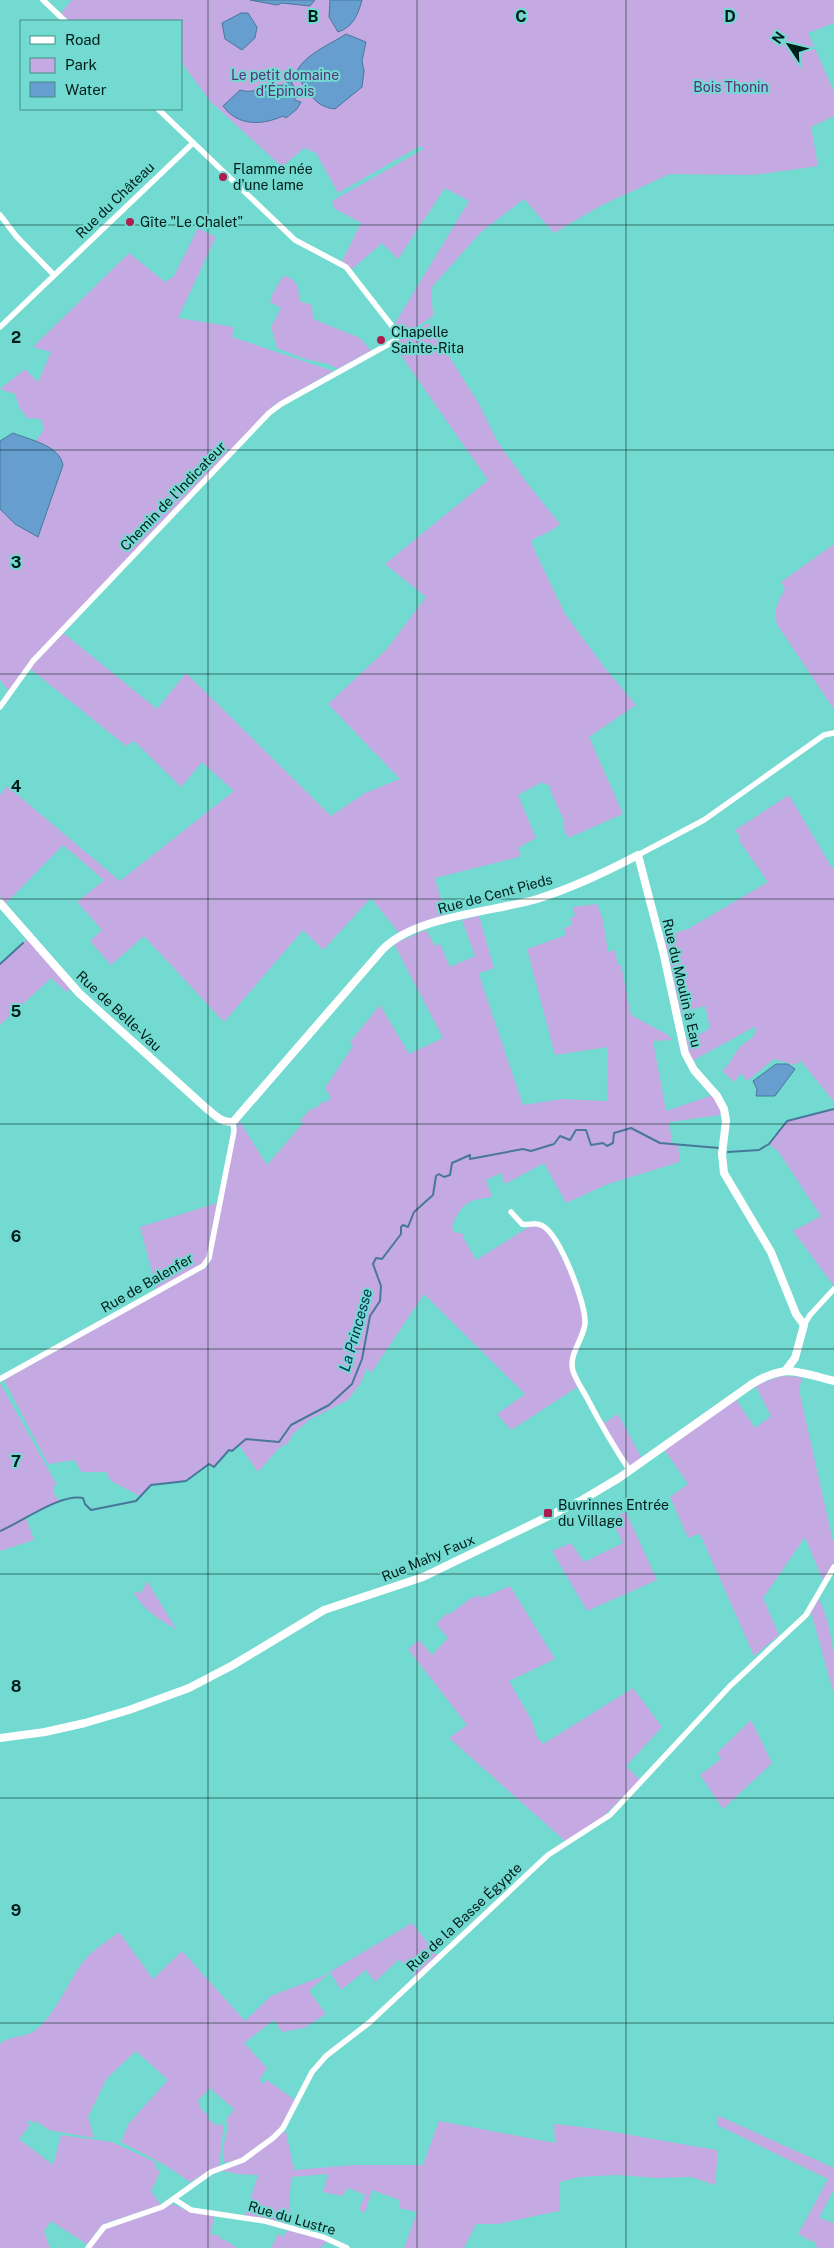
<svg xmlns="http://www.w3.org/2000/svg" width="834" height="2248" viewBox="0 0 834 2248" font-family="'Public Sans',sans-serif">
<rect width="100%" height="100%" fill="#72dad0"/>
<!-- green -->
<g fill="#c5a9e2">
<path d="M 72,0 L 834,0 L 834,23 L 808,33 L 834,92 L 834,116 L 811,127 L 818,166 L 754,175 L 670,174 L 600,206 L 554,233 L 524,199 L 481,232 L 431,288 L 433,316 L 402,336 L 394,325 L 469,201 L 445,188 L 398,259 L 382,243 L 352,269 L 342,261 L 361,223 L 335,209 L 332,201 L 424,149 L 420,146 L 338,193 L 316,153 L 304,148 L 282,167 L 211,102 L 181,62 L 181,21 L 69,21 L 61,13 Z"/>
<path d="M 198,228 L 216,237 L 178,318 L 234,327 L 232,337 L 333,371 L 273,406 L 32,659 L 9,691 L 0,680 L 0,509 L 15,524 L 38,537 L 63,465 L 55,450 L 35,442 L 44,429 L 41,419 L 27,418 L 19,407 L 15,394 L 0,389 L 25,369 L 38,382 L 51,352 L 33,347 L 129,253 L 165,282 L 174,276 Z"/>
<path d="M 283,276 C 298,279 299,287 299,301 L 312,305 L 313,319 L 360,338 L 371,351 L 337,369 L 329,364 L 305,359 L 277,348 L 271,327 L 281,308 L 270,302 L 273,293 Z"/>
<path d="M 428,323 L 479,404 L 497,441 L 527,483 L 560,524 C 552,532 541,534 531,541 L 535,551 L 565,614 L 604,667 L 636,705 L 589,737 L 623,814 L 568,838 L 564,829 L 564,821 L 550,790 L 551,787 L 542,782 L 518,795 L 536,838 L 518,848 L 521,854 L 519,857 L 435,878 L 446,918 L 400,934 L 371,898 L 323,950 L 303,930 L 224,1022 L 144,936 L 111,965 L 90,941 L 102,930 L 77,902 L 104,880 L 63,845 L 6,903 L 0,897 L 0,795 L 7,786 L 120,881 L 234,791 L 202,762 L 181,787 L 134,741 L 126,746 L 29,668 L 62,632 L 157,709 L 186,673 L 331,816 L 365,793 L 400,779 L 328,704 L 386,650 L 426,597 L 385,564 L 488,480 L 393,344 Z"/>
<path d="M 834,544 L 834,703 L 833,708 L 778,626 C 772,612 778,602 785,589 L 781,582 Z"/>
<path d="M 789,795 L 832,868 L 834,867 L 834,1102 L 801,1061 L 795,1065 L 774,1059 L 747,1081 L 741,1073 L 734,1082 L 722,1071 C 732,1062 732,1056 740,1047 C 747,1039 756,1040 756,1026 L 692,1061 L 684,1039 L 702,1033 L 710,1028 L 705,1006 L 678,1013 L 662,937 L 688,929 L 768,882 L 740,842 L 739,835 L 735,830 Z"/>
<path d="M 597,904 L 603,920 L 608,952 L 615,950 L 618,965 L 621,965 L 631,1015 L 668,1035 L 672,1040 L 653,1041 L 666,1111 L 713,1095 L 721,1110 L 721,1115 L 669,1122 L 672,1143 L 678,1144 L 680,1162 L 608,1184 L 566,1203 L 544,1163 L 505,1184 L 501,1173 L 486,1180 L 492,1197 C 467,1200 462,1203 452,1226 L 454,1232 L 464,1234 L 463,1237 L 476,1260 L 532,1225 L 544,1228 C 558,1248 584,1296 583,1320 C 583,1333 573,1344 572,1356 C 571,1365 577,1378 579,1386 L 511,1430 L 497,1414 L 525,1394 L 424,1294 L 371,1373 L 367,1368 L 360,1384 L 348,1400 L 309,1420 L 293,1434 L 288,1443 L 279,1448 L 258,1472 L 239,1445 L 232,1451 L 228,1451 L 214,1467 L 209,1464 L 186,1481 L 151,1485 L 140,1496 L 111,1481 L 106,1472 L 81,1472 L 75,1460 L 48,1464 L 4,1380 L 208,1266 L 238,1122 L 240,1122 L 267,1165 L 303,1123 L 300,1120 L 313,1107 L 315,1109 L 323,1101 L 325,1103 L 331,1098 L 325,1088 L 353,1046 L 350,1042 L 380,1005 L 409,1054 L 443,1038 L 394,944 L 426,930 L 435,946 L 440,944 L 450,967 L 475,956 L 462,920 L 479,916 L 494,968 L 479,973 L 481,981 L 523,1105 L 562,1099 L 607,1101 L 608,1047 L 555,1055 L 527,949 L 566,935 L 564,928 L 572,925 L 570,918 L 575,916 L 573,907 Z"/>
<path d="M 29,938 L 71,988 L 67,992 L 51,978 L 0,1025 L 0,964 Z"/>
<path d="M 834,1109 L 834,1286 L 793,1231 L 821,1216 L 778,1151 L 769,1144 L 787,1121 Z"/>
<path d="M 217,1203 L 207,1257 L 201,1266 L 157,1291 L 140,1227 Z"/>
<path d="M 782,1376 L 802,1377 L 799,1390 L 834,1546 L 834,1562 L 824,1583 L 805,1537 L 763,1598 L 779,1635 L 754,1656 L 701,1536 L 699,1534 L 688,1538 L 670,1497 L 688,1484 L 664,1449 L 735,1398 L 755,1428 L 771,1416 L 755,1385 Z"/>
<path d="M 0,1383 L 57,1485 L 53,1486 C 52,1492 56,1499 61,1501 L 26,1518 L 34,1540 L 0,1551 Z"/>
<path d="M 618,1414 L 642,1459 L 632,1466 L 628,1465 L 603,1424 Z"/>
<path d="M 626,1512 L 657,1580 L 587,1611 L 552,1551 L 571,1543 L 584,1562 L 623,1543 L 611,1519 Z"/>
<path d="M 147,1581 L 176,1629 C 158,1619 144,1610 133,1592 L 141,1593 Z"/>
<path d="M 510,1586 L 555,1659 L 509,1681 L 532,1721 L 537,1737 L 543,1744 L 633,1688 L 662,1727 L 626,1766 L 640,1780 L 602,1818 L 565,1841 L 449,1738 L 467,1725 L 408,1649 L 419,1640 L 432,1655 L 448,1638 L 436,1624 L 447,1613 L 450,1614 L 472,1597 L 474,1598 L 479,1595 L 482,1598 Z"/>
<path d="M 819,1599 C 834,1632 834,1658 834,1695 L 811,1612 Z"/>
<path d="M 751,1720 L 772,1763 L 723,1809 L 700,1775 L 721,1759 L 717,1753 Z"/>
<path d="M 412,1923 L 438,1956 L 416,1977 L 399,1959 L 375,1982 L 366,1970 L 341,1990 L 330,1972 L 309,1991 L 326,2014 L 304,2028 L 282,2032 L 274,2020 L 244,2043 L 267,2068 L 259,2080 L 264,2084 L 267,2080 L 295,2100 C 291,2108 287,2117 282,2125 C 273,2137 239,2165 224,2162 C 219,2146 231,2132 226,2120 L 234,2109 L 210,2088 L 198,2101 L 201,2109 L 209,2116 L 207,2118 L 217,2126 L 218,2124 L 221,2126 L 224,2122 L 219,2166 L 190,2182 L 165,2165 L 121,2142 L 129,2123 L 168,2080 L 136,2051 L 107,2078 L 88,2117 L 94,2138 L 49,2130 L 36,2121 L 33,2123 L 28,2120 L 27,2122 L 30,2125 L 19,2139 L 53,2165 L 61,2135 L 112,2142 L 155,2162 L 156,2168 L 160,2172 L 151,2191 L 161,2205 L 106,2223 L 96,2232 L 88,2245 L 51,2221 L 44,2231 L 50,2248 L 0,2248 L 0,2044 C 11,2034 26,2039 38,2028 C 59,2009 67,1983 83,1962 C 92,1950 108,1941 119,1932 L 153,1979 L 182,1951 L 245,2021 L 271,1996 L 323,1976 Z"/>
<path d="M 717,2115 L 834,2168 L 834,2189 L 819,2218 L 834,2223 L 834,2248 L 817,2248 L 815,2241 L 813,2242 L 798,2234 L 828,2179 L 717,2125 Z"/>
<path d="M 439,2121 L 555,2143 L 554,2124 C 609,2129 663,2142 718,2150 L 715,2185 L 691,2177 L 657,2178 L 617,2175 L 579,2177 L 560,2182 L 559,2211 L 498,2224 L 476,2224 L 464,2248 L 404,2248 L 417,2212 L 399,2208 L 400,2200 L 372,2190 L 365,2213 L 359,2210 L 365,2195 L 348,2188 L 342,2196 L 323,2192 L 328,2174 L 291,2177 L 288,2227 L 245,2216 L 258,2175 L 237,2174 L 219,2170 L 248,2160 L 283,2132 L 286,2132 L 294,2170 L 354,2165 L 423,2165 Z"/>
<path d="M 172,2204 L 188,2211 L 214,2216 L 211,2235 L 218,2235 L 222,2240 L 227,2241 L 237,2248 L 91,2248 L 104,2230 L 114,2225 L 150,2214 Z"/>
<path d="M 287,2230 L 328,2241 L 320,2248 L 271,2248 L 278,2234 L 284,2237 Z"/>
</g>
<!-- water -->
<g fill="#679ed0" stroke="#48779a">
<path d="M 250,0 L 315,0 L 310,6 L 282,3 L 277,5 Z"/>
<path d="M 330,0 L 362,0 C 358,15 353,27 338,32 L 329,17 Z"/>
<path d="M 241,13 L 248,13 L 257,27 L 255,38 L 242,50 L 225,39 L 222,23 Z"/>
<path d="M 346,34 L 366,42 L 362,61 L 364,71 L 362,87 L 335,109 C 314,107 307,90 296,74 C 301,56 331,44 346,34 Z"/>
<path d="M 291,81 L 298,95 L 294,100 L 301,102 L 297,109 L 286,118 L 283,116 C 263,125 238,127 223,106 L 240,90 C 256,95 258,85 271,85 C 283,85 279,87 291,81 Z"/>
<path d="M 13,433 C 30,440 59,445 63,465 L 38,537 L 15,524 L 0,509 L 0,441 Z"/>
<path d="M 776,1064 L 788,1064 L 795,1069 L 775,1096 L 756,1096 L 757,1089 L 753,1081 Z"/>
</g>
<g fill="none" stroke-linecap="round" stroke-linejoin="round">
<!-- stream -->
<g stroke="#48779a" stroke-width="2">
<path d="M 0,964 L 23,943"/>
<path d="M 728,1152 L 759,1150 L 769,1144 L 787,1121 L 834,1109"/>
<path d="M 0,1531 C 22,1522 61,1493 83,1498 L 85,1504 L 91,1510 L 136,1501 L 151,1485 L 186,1481 L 209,1464 L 214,1467 L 229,1450 L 232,1451 L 246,1439 L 279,1442 L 291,1425 L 329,1405 L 352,1384 L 362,1359 L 370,1316 L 380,1301 L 381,1286 L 373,1264 L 376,1258 L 382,1259 L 401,1234 L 401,1227 L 403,1225 L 408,1227 L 414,1212 L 433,1195 L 436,1176 L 439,1174 L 444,1177 L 450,1175 L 452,1163 L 470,1155 L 470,1159 L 523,1149 L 531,1151 L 554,1144 L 560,1136 L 570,1140 L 576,1130 L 586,1130 L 591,1145 L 603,1143 L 607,1146 L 613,1143 L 614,1133 L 631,1128 L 660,1143 L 719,1148"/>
</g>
<!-- street -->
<g stroke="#fff" stroke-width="5.5">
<path d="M 43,0 L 65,21"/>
<path d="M 0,215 L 16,236 L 54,275"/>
<path d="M 0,327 L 193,143"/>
<path d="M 0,707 L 33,661 L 269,413 L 281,404 L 396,340 L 392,326 L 346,267 L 295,240 L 158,109"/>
<path d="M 638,855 L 704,820 L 824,735 L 834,733"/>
<path d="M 511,1212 L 522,1224 C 529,1226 535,1221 543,1226 C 560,1236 586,1303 585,1323 C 584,1339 568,1354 573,1371 C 576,1380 582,1389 587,1398 C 600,1423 614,1447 630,1471"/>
<path d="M 804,1325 L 810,1315 L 834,1289"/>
<path d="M 0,1379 L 203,1266 L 209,1258 L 234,1131 L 233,1122"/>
<path d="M 174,2199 L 191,2210 L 265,2221 L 323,2237 L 347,2248"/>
<path d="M 88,2248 L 104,2227 L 162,2207 L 211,2172 L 243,2160 L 273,2138 L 283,2128 L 312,2072 L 326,2056 L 370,2022 L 548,1855 L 610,1815 L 730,1686 L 806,1615 L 834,1567"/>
</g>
<!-- secondary -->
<g stroke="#fff" stroke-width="8">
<path d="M 0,903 L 79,993 L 206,1108 C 215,1115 221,1123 233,1122 L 383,949 C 416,916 492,912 537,899 C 572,888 606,872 638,855 L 663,951 L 685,1053 L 694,1070 L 717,1096 L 724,1109 L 726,1121 L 722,1154 L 724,1173 L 771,1252 L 796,1314 L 804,1325 L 795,1358 L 786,1370"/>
<path d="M 0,1738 L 45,1732 L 85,1723 L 129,1710 L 189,1688 L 233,1665 L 324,1610 L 423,1577 L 582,1500 L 619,1478 L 752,1384 C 786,1363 798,1372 834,1381"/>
</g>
</g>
<!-- grid -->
<path fill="none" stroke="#001d1b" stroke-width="1" stroke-opacity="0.55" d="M 208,0 L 208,2248M 417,0 L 417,2248M 626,0 L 626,2248M 0,225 L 834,225M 0,450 L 834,450M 0,674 L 834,674M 0,899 L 834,899M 0,1124 L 834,1124M 0,1349 L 834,1349M 0,1574 L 834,1574M 0,1798 L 834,1798M 0,2023 L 834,2023"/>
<!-- markers -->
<g fill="#ad1c4f" stroke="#72dad0" stroke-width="2">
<circle cx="223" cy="177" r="5"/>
<circle cx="130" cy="222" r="5"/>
<circle cx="381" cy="340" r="5"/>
<rect x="543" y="1508" width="10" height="10" rx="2.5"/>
</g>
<g text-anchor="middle" stroke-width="4" stroke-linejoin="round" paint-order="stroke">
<!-- park labels -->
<g font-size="14" fill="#59307a" stroke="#72dad0">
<text x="285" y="80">Le petit domaine<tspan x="285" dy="16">d'Épinois</tspan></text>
<text x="731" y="92">Bois Thonin</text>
</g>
<!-- poi labels -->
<g font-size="14" fill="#001d1b" stroke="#72dad0" text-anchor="start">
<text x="233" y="174">Flamme née<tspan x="233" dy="16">d'une lame</tspan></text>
<text x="140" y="227">Gîte "Le Chalet"</text>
<text x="391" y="337">Chapelle<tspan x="391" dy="16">Sainte-Rita</tspan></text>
<text x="558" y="1510">Buvrinnes Entrée<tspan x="558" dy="16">du Village</tspan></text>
</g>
<!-- street labels -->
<g font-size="14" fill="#001d1b" stroke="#72dad0">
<text transform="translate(115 200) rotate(-44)" y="5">Rue du Château</text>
<text transform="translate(173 496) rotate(-46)" y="5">Chemin de l'Indicateur</text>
<text transform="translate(495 894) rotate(-15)" y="5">Rue de Cent Pieds</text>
<text transform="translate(682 983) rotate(77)" y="5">Rue du Moulin à Eau</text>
<text transform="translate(119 1011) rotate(43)" y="5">Rue de Belle-Vau</text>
<text transform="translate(147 1283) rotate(-30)" y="5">Rue de Balenfer</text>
<text transform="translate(428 1558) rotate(-23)" y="5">Rue Mahy Faux</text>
<text transform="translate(464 1917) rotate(-43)" y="5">Rue de la Basse Égypte</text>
<text transform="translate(292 2218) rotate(16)" y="5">Rue du Lustre</text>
</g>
<!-- water labels -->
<g font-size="15" font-style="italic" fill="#032f50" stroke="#72dad0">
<text transform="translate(356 1330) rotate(-74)" y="5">La Princesse</text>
</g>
</g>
<g font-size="16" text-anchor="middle" font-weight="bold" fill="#001d1b" stroke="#72dad0" stroke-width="4" stroke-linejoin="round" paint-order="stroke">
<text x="313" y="22">B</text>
<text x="521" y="22">C</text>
<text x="730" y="22">D</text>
<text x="16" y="343">2</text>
<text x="16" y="568">3</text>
<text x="16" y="792">4</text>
<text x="16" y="1017">5</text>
<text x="16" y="1242">6</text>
<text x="16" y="1467">7</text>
<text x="16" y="1692">8</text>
<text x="16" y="1916">9</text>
</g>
<!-- legend -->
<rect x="20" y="20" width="162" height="90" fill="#72dad0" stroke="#448e88"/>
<rect x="30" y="36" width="25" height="8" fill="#ffffff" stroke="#448e88"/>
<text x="65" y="45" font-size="15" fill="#001d1b">Road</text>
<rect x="30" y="58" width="25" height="15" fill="#c5a9e2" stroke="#448e88"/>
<text x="65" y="70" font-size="15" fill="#001d1b">Park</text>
<rect x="30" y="82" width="25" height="15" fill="#679ed0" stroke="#448e88"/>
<text x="65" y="95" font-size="15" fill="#001d1b">Water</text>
<!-- north arrow -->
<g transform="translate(789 45) rotate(305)" stroke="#72dad0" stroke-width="4" paint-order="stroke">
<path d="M0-4L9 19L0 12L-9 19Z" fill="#001d1b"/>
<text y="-8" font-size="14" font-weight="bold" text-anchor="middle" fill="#001d1b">N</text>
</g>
</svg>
